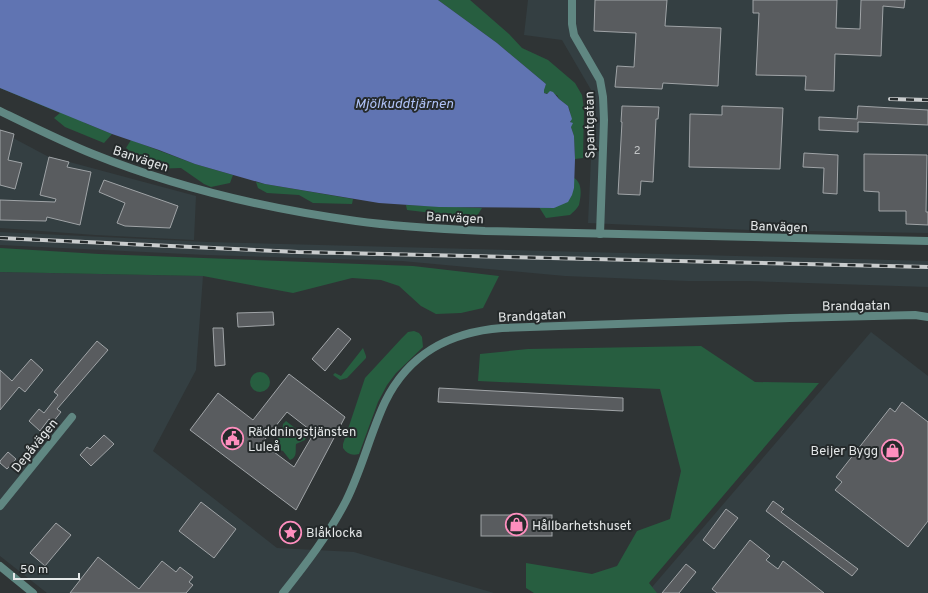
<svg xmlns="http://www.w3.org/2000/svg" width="928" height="593" viewBox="0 0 928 593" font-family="Overpass,sans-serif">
<rect width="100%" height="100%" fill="#2f3435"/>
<!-- built -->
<g fill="#343f42">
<path d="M 528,0 L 928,0 L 928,233 L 750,230 L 588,223 L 594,95 L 562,40 L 524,35 Z"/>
<path d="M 0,131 L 47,156 L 196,196 L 194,240 L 95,235 L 0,228 Z"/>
<path d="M 0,232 L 208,242 L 928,261 L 928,287 L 748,281 L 688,281 L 565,276 L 402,261 L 207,255 L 0,245 Z"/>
<path d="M 0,272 L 203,276 L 196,370 L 153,451 L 277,548 L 354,552 L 494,593 L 47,593 L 0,556 Z"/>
<path d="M 871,332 L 928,376 L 928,593 L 647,593 Z"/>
</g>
<!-- green -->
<g fill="#275e40">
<path d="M 438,0 L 470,0 L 509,34 L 522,48 L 548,60 L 575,83 L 582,95 L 584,109 L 583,158 L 575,159 L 574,136 L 571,127 L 570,111 L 568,106 L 559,99 L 557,95 L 544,93 L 543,90 L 546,84 L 497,43 Z"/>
<path d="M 0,53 L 85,123 L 112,134 L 104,143 L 65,127 L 54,118 L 60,113 L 0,88 Z"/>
<path d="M 131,140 L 195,164 L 233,175 L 230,183 L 211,187 L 204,184 L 181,168 L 152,169 L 126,148 Z"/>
<path d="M 574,178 C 583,183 581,197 579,205 C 577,209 573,212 570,215 L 546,218 L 539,207 L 554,208 L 574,188 Z"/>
<path d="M 256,182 L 265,184 L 353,199 L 352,204 L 313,203 L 299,195 L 267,193 L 258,188 Z"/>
<path d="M 406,205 L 482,208 L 477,216 L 451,217 L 432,213 L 407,210 Z"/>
<path d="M 0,248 L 99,254 L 413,266 L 499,276 L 483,308 L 461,313 L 436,314 L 421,306 L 399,286 L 381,280 L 352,278 L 293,293 L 203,276 L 0,272 Z"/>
<path d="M 414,331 L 419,333 L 422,337 L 423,347 L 396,373 L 387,385 L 378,402 L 359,454 C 352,456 347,454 343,448 L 343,444 L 365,378 L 402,338 L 408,332 Z"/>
<path d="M 701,346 L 755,382 L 819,383 L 649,583 L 657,593 L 534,593 L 526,588 L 526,563 L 592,574 L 617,566 L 637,531 L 670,519 L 681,471 L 660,389 L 478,381 L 480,354 L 528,349 Z"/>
<path d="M 363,348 L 366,356 L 366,358 L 347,378 L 340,380 L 333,375 L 335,373 L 341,376 Z"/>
<circle cx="260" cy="382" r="10"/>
<path d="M 286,421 L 295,428 L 304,429 L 307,434 L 305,440 L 296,444 C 295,450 298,457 290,460 L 283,451 L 276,449 L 273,445 L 276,439 L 282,434 L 283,424 Z"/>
</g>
<!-- water -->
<path fill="#6074b2" d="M 0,0 L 438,0 L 497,43 L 546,84 L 544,90 L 544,93 L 547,94 L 550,91 L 553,92 L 559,99 L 568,106 L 572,119 L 570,122 L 573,123 L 571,127 L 574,136 L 575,159 L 574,188 L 572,195 L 568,202 L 554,208 L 439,207 L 379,203 L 265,184 L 195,164 L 159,150 L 112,134 L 0,88 Z"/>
<!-- building -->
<g fill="#595c5f" stroke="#a0a4a7" fill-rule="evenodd">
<path d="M 595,0 L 667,0 L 665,26 L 721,28 L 718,86 L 663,83 L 662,89 L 615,87 L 617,66 L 634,67 L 636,33 L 594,31 Z"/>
<path d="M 753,0 L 837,0 L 836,28 L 860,29 L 861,0 L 905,0 L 904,8 L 883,6 L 881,56 L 835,54 L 834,91 L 805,90 L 806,76 L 756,75 L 759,13 L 753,13 Z"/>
<path d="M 622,106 L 659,107 L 658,119 L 656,119 L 653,182 L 641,181 L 640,195 L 618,194 L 622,122 L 621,122 Z"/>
<path d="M 722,106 L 783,108 L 780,169 L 689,167 L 690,114 L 722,115 Z"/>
<path d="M 858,106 L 928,110 L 928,125 L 858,122 L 858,132 L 819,130 L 819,117 L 857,119 Z"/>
<path d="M 0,130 L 14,134 L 8,160 L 22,163 L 15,189 L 0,185 Z"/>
<path d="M 804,153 L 838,155 L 837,194 L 823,193 L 824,168 L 803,167 Z"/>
<path d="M 864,154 L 927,155 L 926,212 L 928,212 L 928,225 L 906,224 L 906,211 L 879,211 L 879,192 L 864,191 Z"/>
<path d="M 49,157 L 69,162 L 67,167 L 91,172 L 80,225 L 47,217 L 46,221 L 0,220 L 0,200 L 55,202 L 56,199 L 40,195 Z"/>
<path d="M 104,180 L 178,206 L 170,228 L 125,226 L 117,223 L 125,203 L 99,192 Z"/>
<path d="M 273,312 L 274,325 L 238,327 L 237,313 Z"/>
<path d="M 213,328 L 223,328 L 225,365 L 215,366 Z"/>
<path d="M 338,328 L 351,339 L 325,371 L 312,359 Z"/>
<path d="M 97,341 L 108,350 L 57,409 L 61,412 L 53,422 L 49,419 L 40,431 L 29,421 L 39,409 L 44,413 L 58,395 L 54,392 Z"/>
<path d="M 31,359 L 43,370 L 25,392 L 19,387 L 0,410 L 0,370 L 12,381 Z"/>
<path d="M 289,374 L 345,417 L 296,510 L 190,430 L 218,393 L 253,420 ZM 287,412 L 314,433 L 294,467 L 262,443 Z"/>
<path d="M 439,388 L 623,398 L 623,411 L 438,402 Z"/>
<path d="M 902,402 L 928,422 L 928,521 L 908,547 L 835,490 L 842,482 L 836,477 L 890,408 L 895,412 Z"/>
<path d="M 104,435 L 114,444 L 91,466 L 80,455 L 87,447 L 90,449 Z"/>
<path d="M 8,452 L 16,459 L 7,469 L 0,463 L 0,461 Z"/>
<path d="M 773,501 L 784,509 L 781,512 L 858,569 L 852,576 L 766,511 Z"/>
<path d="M 201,502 L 236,529 L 214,558 L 179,531 Z"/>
<path d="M 726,509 L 738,518 L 714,549 L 703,540 Z"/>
<rect x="481" y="515" width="71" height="21"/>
<path d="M 56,523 L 71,535 L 45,566 L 30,553 Z"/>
<path d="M 750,540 L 770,556 L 766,560 L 778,569 L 783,561 L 824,593 L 717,593 L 712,589 Z"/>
<path d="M 98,557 L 139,589 L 162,561 L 176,572 L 180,567 L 193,577 L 189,582 L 193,585 L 186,593 L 70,593 Z"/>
<path d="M 686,564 L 696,572 L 679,593 L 662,593 Z"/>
</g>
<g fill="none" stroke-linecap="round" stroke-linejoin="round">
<!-- minor -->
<g stroke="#608782" stroke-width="8">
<path d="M 572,0 L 572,24 L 574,35 L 600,80 L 603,97 L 604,120 L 600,234"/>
<path d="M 0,506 L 72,417"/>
<path d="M 0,566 L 33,593"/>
<path d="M 283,593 C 306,564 329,534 346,501 C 362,469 370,434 385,402 C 409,353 450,332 502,328 L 790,318 L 915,315 L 928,317"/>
</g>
<!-- tertiary -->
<path stroke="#608782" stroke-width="8" d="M 0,111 C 31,126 61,141 93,154 C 175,187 269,209 356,221 C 399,227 442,229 485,231 L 928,241"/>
<defs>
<g id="rail">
<path d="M 890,99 L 928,100"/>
<path d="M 0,238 L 298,252 L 928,267"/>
</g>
</defs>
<!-- rail casing -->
<use href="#rail" stroke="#c9cccd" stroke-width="4"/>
<!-- rail -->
<use href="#rail" stroke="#252a2b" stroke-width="2.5" stroke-dasharray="8" stroke-linecap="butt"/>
</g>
<!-- icons -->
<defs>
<symbol id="civic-ring" viewBox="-11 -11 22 22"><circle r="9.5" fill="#252a2b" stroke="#fe8ebe" stroke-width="1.5"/><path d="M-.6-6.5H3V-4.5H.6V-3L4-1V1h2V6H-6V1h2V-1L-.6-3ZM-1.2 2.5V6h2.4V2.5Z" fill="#fe8ebe"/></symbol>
<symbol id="shop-ring" viewBox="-11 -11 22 22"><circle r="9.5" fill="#252a2b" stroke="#fe8ebe" stroke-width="1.5"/><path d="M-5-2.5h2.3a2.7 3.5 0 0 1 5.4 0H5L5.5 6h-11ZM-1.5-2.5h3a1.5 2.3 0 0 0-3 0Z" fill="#fe8ebe"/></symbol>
<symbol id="sight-ring" viewBox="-11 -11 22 22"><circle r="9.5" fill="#252a2b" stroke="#fe8ebe" stroke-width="1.5"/><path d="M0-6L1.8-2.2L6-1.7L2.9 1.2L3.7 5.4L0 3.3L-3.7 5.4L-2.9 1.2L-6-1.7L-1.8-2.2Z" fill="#fe8ebe"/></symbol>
</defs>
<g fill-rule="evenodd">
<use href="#civic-ring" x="220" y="426" width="25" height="25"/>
<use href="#shop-ring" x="880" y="438" width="25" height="25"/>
<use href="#shop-ring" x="504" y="512" width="25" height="25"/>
<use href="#sight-ring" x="278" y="520" width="25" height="25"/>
</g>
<g text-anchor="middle" stroke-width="4" stroke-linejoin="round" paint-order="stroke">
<!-- number labels -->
<g font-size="11" fill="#c2c5c6">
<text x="637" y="154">2</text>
</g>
<!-- street labels -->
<g font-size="13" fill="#e5e8e9" stroke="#252a2b">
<text transform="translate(589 125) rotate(-91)" y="5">Spantgatan</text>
<text transform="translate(141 158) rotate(18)" y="5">Banvägen</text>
<text transform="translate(455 217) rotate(3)" y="5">Banvägen</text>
<text transform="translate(779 226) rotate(2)" y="5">Banvägen</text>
<text transform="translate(856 305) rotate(-1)" y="5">Brandgatan</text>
<text transform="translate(532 315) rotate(-3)" y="5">Brandgatan</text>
<text transform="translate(34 445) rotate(-51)" y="5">Depåvägen</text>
</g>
<!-- poi labels -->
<g font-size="13" fill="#e5e8e9" stroke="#252a2b" text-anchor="start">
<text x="248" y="436">Räddningstjänsten<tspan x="248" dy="15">Luleå</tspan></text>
<text x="878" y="455" text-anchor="end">Beijer Bygg</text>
<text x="532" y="530">Hållbarhetshuset</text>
<text x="306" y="537">Blåklocka</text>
</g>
<!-- water labels -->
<g font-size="14" font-style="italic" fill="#b0c3f7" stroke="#252a2b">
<text x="404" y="108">Mjölkuddtjärnen</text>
</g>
</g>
<!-- scale -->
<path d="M14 573v6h65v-6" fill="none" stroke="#e5e8e9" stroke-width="2"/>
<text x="20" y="573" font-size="12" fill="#e5e8e9" stroke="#252a2b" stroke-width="3" paint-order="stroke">50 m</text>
</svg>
